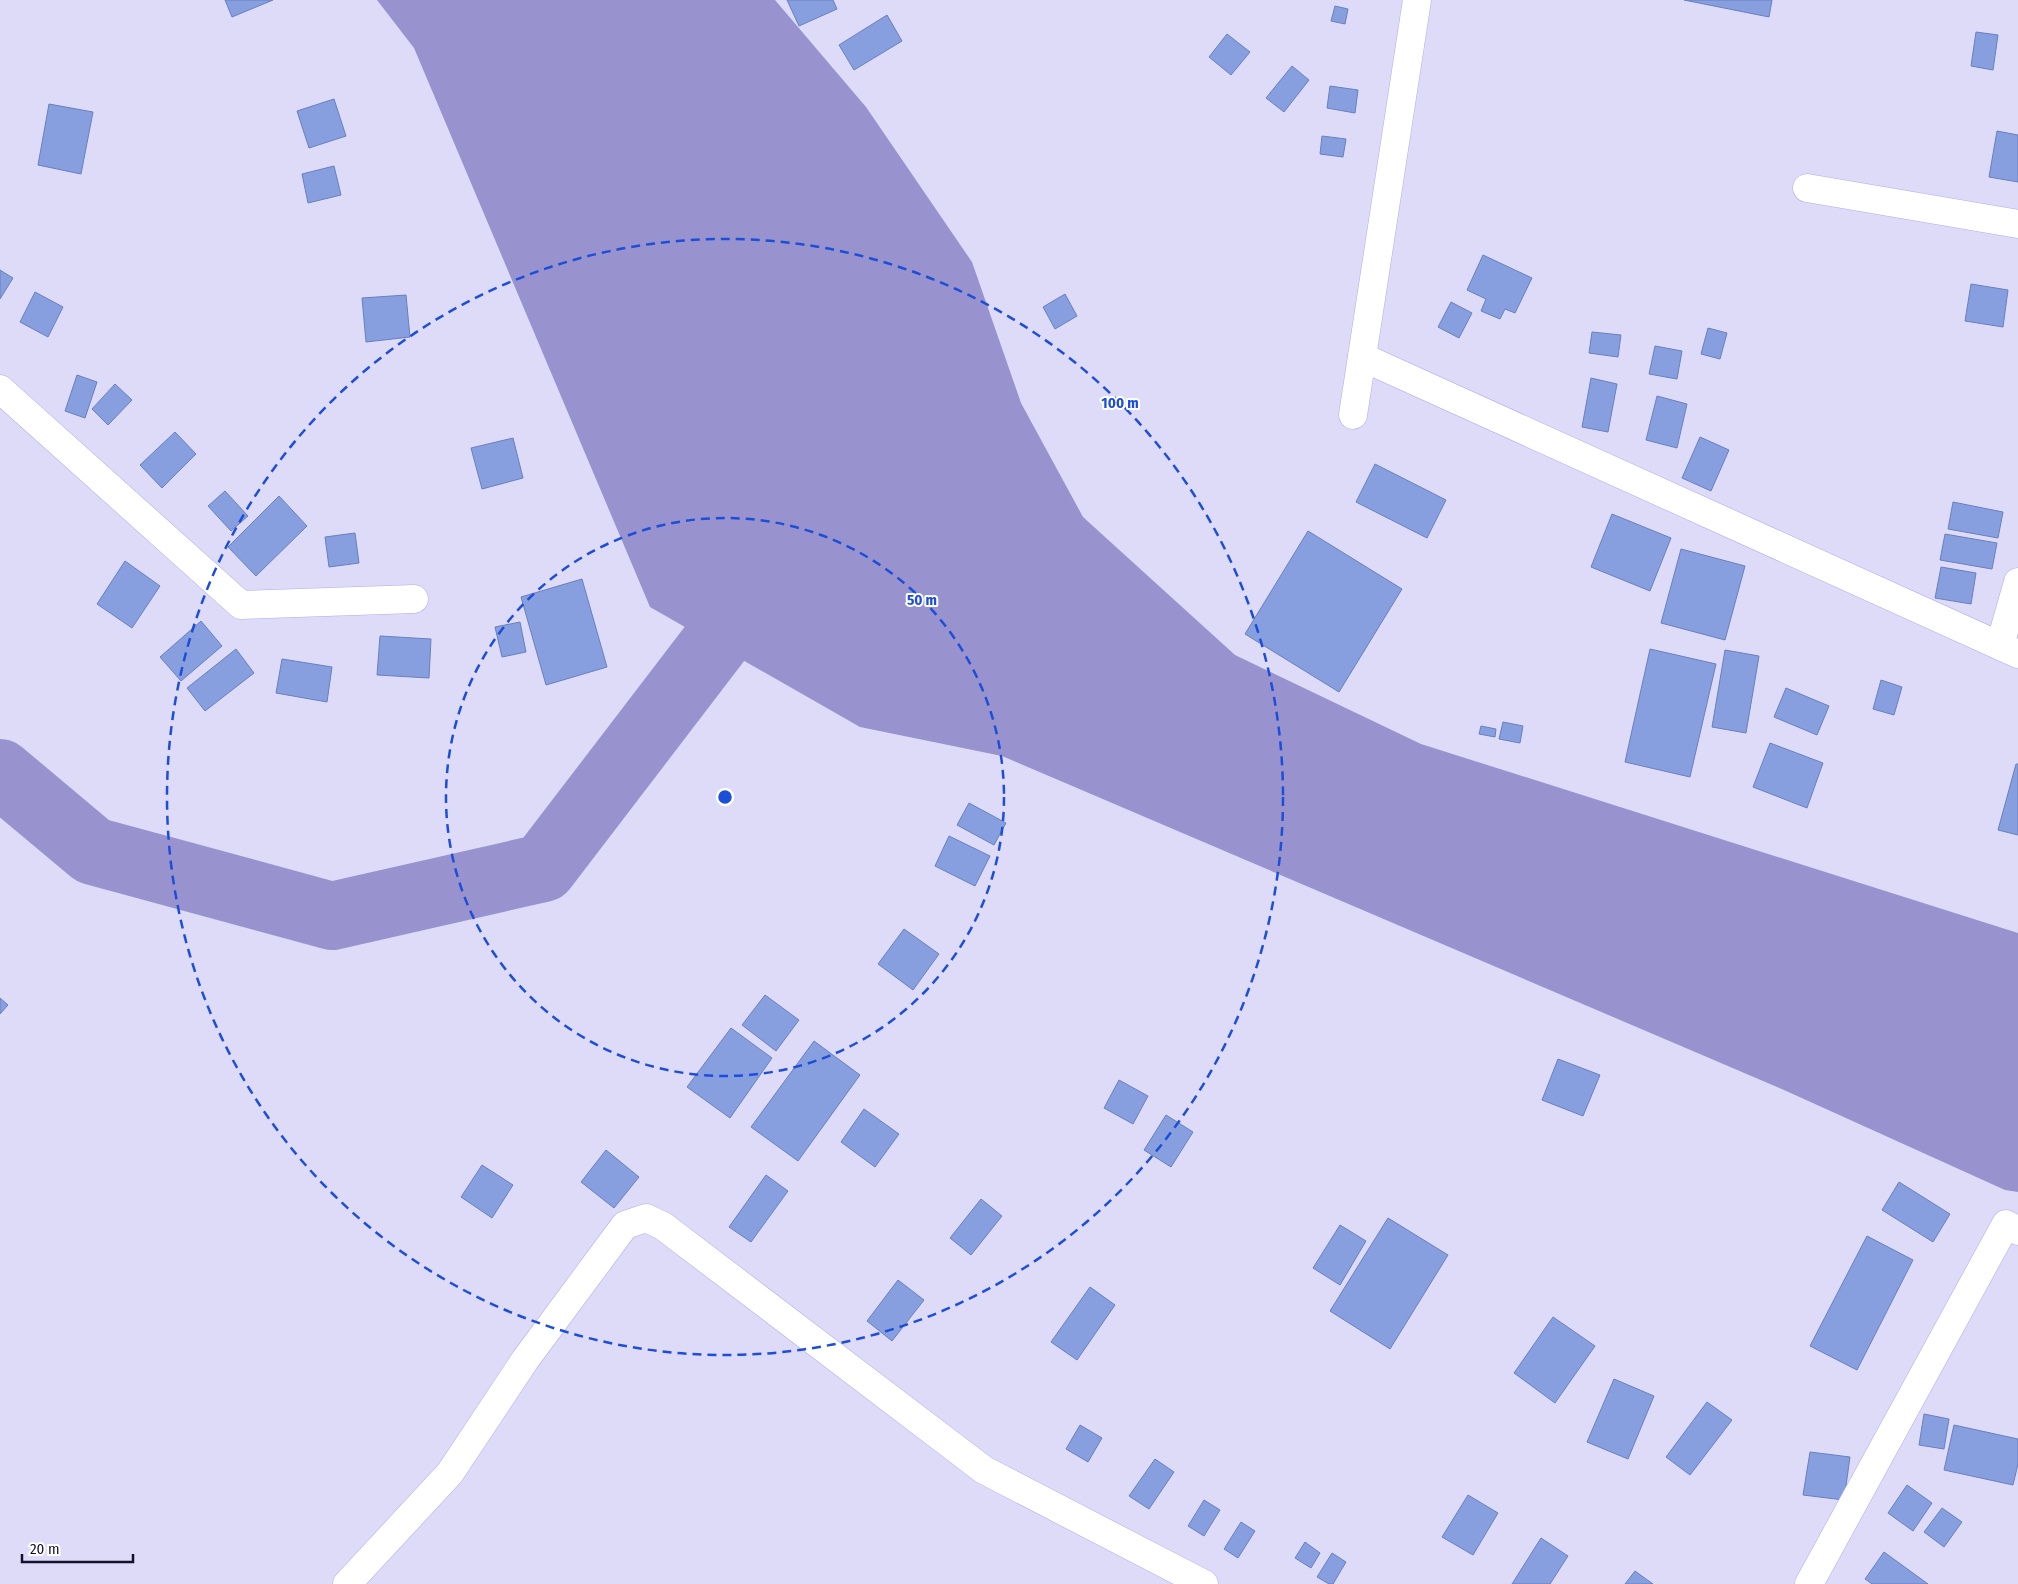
<svg xmlns="http://www.w3.org/2000/svg" width="2018" height="1584" viewBox="0 0 2018 1584" font-family="'Fira Sans Condensed',sans-serif">
<rect width="100%" height="100%" fill="#dddbf8"/>
<!-- water -->
<path fill="#9893ce" d="M 377,0 L 775,0 L 866,107 L 972,262 L 1021,403 L 1083,517 L 1235,655 L 1421,744 L 2018,933 L 2018,1192 L 2005,1190 L 1784,1090 L 1002,756 L 860,727 L 650,607 L 414,48 Z"/>
<g fill="none" stroke-linecap="round" stroke-linejoin="round">
<!-- river -->
<path stroke="#9893ce" stroke-width="68" d="M 0,773 L 93,851 L 332,916 L 543,868 L 771,570"/>
</g>
<!-- building -->
<g fill="#879fdf" stroke="#6980be">
<path d="M 225,0 L 273,0 L 232,17 Z"/>
<path d="M 787,0 L 833,0 L 837,9 L 799,26 Z"/>
<path d="M 1684,0 L 1772,0 L 1769,17 Z"/>
<path d="M 1335,6 L 1348,9 L 1345,24 L 1331,21 Z"/>
<path d="M 887,15 L 902,41 L 854,70 L 839,45 Z"/>
<path d="M 1976,32 L 1998,35 L 1993,70 L 1971,66 Z"/>
<path d="M 1227,34 L 1250,52 L 1231,75 L 1209,57 Z"/>
<path d="M 1292,66 L 1309,80 L 1284,112 L 1266,98 Z"/>
<path d="M 1330,86 L 1358,90 L 1355,113 L 1327,108 Z"/>
<path d="M 334,99 L 346,136 L 309,148 L 297,111 Z"/>
<path d="M 49,104 L 93,112 L 81,174 L 38,165 Z"/>
<path d="M 1997,131 L 2018,135 L 2018,182 L 1989,177 Z"/>
<path d="M 1322,136 L 1346,139 L 1343,157 L 1320,154 Z"/>
<path d="M 334,166 L 341,195 L 308,203 L 302,174 Z"/>
<path d="M 1483,255 L 1532,278 L 1515,313 L 1505,309 L 1500,319 L 1481,311 L 1486,299 L 1467,290 Z"/>
<path d="M 0,270 L 13,278 L 0,299 Z"/>
<path d="M 1971,284 L 2008,290 L 2003,327 L 1965,321 Z"/>
<path d="M 35,292 L 63,307 L 48,337 L 20,322 Z"/>
<path d="M 1065,294 L 1077,316 L 1055,329 L 1043,307 Z"/>
<path d="M 406,295 L 410,337 L 366,342 L 362,298 Z"/>
<path d="M 1451,302 L 1472,313 L 1459,338 L 1438,327 Z"/>
<path d="M 1708,328 L 1727,333 L 1720,359 L 1701,354 Z"/>
<path d="M 1592,332 L 1621,335 L 1618,357 L 1589,353 Z"/>
<path d="M 1655,346 L 1682,351 L 1677,379 L 1649,374 Z"/>
<path d="M 77,375 L 97,382 L 85,418 L 65,411 Z"/>
<path d="M 1591,378 L 1617,384 L 1608,432 L 1582,427 Z"/>
<path d="M 115,384 L 132,400 L 108,425 L 92,409 Z"/>
<path d="M 1657,396 L 1687,404 L 1677,448 L 1646,440 Z"/>
<path d="M 175,432 L 196,454 L 162,488 L 140,465 Z"/>
<path d="M 1700,437 L 1729,450 L 1711,491 L 1682,478 Z"/>
<path d="M 513,438 L 523,478 L 482,489 L 471,448 Z"/>
<path d="M 1375,464 L 1446,500 L 1427,538 L 1356,502 Z"/>
<path d="M 225,491 L 248,516 L 231,531 L 208,506 Z"/>
<path d="M 279,496 L 307,526 L 256,576 L 228,547 Z"/>
<path d="M 1953,502 L 2003,512 L 1998,538 L 1948,529 Z"/>
<path d="M 1612,514 L 1671,538 L 1650,591 L 1591,567 Z"/>
<path d="M 1308,531 L 1402,589 L 1339,692 L 1245,634 Z"/>
<path d="M 355,533 L 359,563 L 329,567 L 325,537 Z"/>
<path d="M 1945,534 L 1997,543 L 1992,569 L 1940,560 Z"/>
<path d="M 1681,549 L 1745,566 L 1725,640 L 1661,623 Z"/>
<path d="M 125,561 L 160,586 L 132,628 L 97,604 Z"/>
<path d="M 1941,567 L 1976,573 L 1971,604 L 1935,598 Z"/>
<path d="M 582,579 L 607,667 L 546,685 L 521,597 Z"/>
<path d="M 201,621 L 222,646 L 181,681 L 160,657 Z"/>
<path d="M 520,622 L 526,652 L 502,657 L 495,627 Z"/>
<path d="M 380,636 L 431,639 L 429,678 L 377,675 Z"/>
<path d="M 236,649 L 254,673 L 205,711 L 187,688 Z"/>
<path d="M 1650,649 L 1716,664 L 1690,777 L 1625,762 Z"/>
<path d="M 1725,650 L 1759,656 L 1746,733 L 1712,727 Z"/>
<path d="M 282,659 L 332,667 L 327,702 L 276,693 Z"/>
<path d="M 1881,680 L 1902,687 L 1894,715 L 1873,709 Z"/>
<path d="M 1786,688 L 1829,706 L 1817,735 L 1774,717 Z"/>
<path d="M 1503,722 L 1523,726 L 1520,743 L 1499,739 Z"/>
<path d="M 1481,726 L 1496,729 L 1495,737 L 1479,734 Z"/>
<path d="M 1770,743 L 1823,763 L 1807,808 L 1753,787 Z"/>
<path d="M 2016,764 L 2018,764 L 2018,835 L 1998,830 Z"/>
<path d="M 969,803 L 1006,823 L 994,845 L 957,825 Z"/>
<path d="M 949,836 L 990,856 L 975,886 L 935,866 Z"/>
<path d="M 904,929 L 939,954 L 913,990 L 878,964 Z"/>
<path d="M 765,995 L 799,1020 L 776,1051 L 742,1025 Z"/>
<path d="M 0,998 L 8,1005 L 0,1014 Z"/>
<path d="M 731,1028 L 772,1058 L 730,1118 L 687,1087 Z"/>
<path d="M 814,1041 L 860,1075 L 798,1161 L 751,1127 Z"/>
<path d="M 1558,1059 L 1600,1075 L 1583,1116 L 1542,1100 Z"/>
<path d="M 1119,1080 L 1148,1096 L 1133,1124 L 1104,1108 Z"/>
<path d="M 864,1109 L 899,1134 L 875,1167 L 841,1142 Z"/>
<path d="M 1166,1115 L 1193,1132 L 1171,1167 L 1144,1150 Z"/>
<path d="M 606,1150 L 639,1177 L 614,1208 L 581,1182 Z"/>
<path d="M 482,1165 L 513,1185 L 492,1218 L 461,1197 Z"/>
<path d="M 766,1175 L 788,1191 L 751,1242 L 729,1227 Z"/>
<path d="M 1899,1182 L 1950,1214 L 1933,1242 L 1882,1210 Z"/>
<path d="M 981,1199 L 1002,1216 L 971,1255 L 950,1238 Z"/>
<path d="M 1388,1218 L 1448,1255 L 1390,1349 L 1330,1311 Z"/>
<path d="M 1340,1225 L 1366,1241 L 1340,1285 L 1313,1268 Z"/>
<path d="M 1867,1236 L 1913,1260 L 1857,1370 L 1810,1346 Z"/>
<path d="M 898,1280 L 924,1300 L 892,1341 L 867,1321 Z"/>
<path d="M 1090,1287 L 1115,1305 L 1077,1360 L 1051,1342 Z"/>
<path d="M 1553,1317 L 1595,1346 L 1555,1403 L 1514,1373 Z"/>
<path d="M 1614,1379 L 1654,1396 L 1628,1459 L 1587,1442 Z"/>
<path d="M 1707,1402 L 1732,1420 L 1690,1475 L 1666,1457 Z"/>
<path d="M 1924,1414 L 1949,1419 L 1944,1449 L 1919,1445 Z"/>
<path d="M 1080,1425 L 1102,1438 L 1088,1462 L 1066,1449 Z"/>
<path d="M 1954,1425 L 2018,1439 L 2018,1464 L 2013,1485 L 1944,1470 Z"/>
<path d="M 1810,1452 L 1850,1457 L 1844,1500 L 1803,1495 Z"/>
<path d="M 1155,1459 L 1174,1472 L 1149,1509 L 1129,1496 Z"/>
<path d="M 1907,1485 L 1932,1503 L 1913,1531 L 1888,1513 Z"/>
<path d="M 1468,1495 L 1498,1513 L 1473,1555 L 1442,1537 Z"/>
<path d="M 1204,1500 L 1220,1510 L 1204,1536 L 1188,1526 Z"/>
<path d="M 1942,1508 L 1962,1522 L 1944,1547 L 1924,1532 Z"/>
<path d="M 1241,1522 L 1255,1531 L 1238,1558 L 1224,1549 Z"/>
<path d="M 1541,1538 L 1568,1556 L 1550,1584 L 1512,1584 Z"/>
<path d="M 1305,1542 L 1320,1553 L 1311,1568 L 1295,1558 Z"/>
<path d="M 1884,1552 L 1928,1584 L 1872,1584 L 1865,1579 Z"/>
<path d="M 1332,1553 L 1346,1562 L 1333,1584 L 1329,1584 L 1317,1577 Z"/>
<path d="M 1635,1571 L 1653,1584 L 1625,1584 Z"/>
</g>
<g fill="none" stroke-linecap="round" stroke-linejoin="round">
<defs>
<g id="street">
<path d="M 1807,188 L 2018,224"/>
<path d="M 1362,357 L 2018,654"/>
<path d="M 0,389 L 241,605 L 414,599"/>
<path d="M 1353,415 L 1417,0"/>
<path d="M 2000,645 L 2018,582"/>
<path d="M 347,1584 L 450,1473 L 525,1360 L 625,1225 L 646,1218 L 663,1226 L 984,1470 L 1204,1584"/>
<path d="M 1809,1584 L 2006,1224 L 2018,1231"/>
</g>
</defs>
<!-- street casing -->
<use href="#street" stroke="#b0aaef" stroke-width="29"/>
<!-- street -->
<use href="#street" stroke="#fff" stroke-width="28"/>
</g>
<!-- distance rings -->
<g fill="none" stroke="#1d4ed8" stroke-width="2.5" stroke-dasharray="9 6">
<circle cx="725" cy="797" r="279"/>
<circle cx="725" cy="797" r="558"/>
</g>
<circle cx="725" cy="797" r="8" fill="#1d4ed8" stroke="#fff" stroke-width="2.5"/>
<g font-size="15" text-anchor="middle" font-weight="bold" fill="#1d4ed8" stroke="#fff" stroke-width="4" stroke-linejoin="round" paint-order="stroke">
<text x="1120" y="408">100 m</text>
<text x="922" y="605">50 m</text>
</g>
<!-- scale -->
<path d="M22 1554v8h111v-8" fill="none" stroke="#15112b" stroke-width="2.5"/>
<text x="30" y="1554" font-size="15" fill="#15112b" stroke="#ffffff" stroke-width="4" paint-order="stroke">20 m</text>
</svg>
